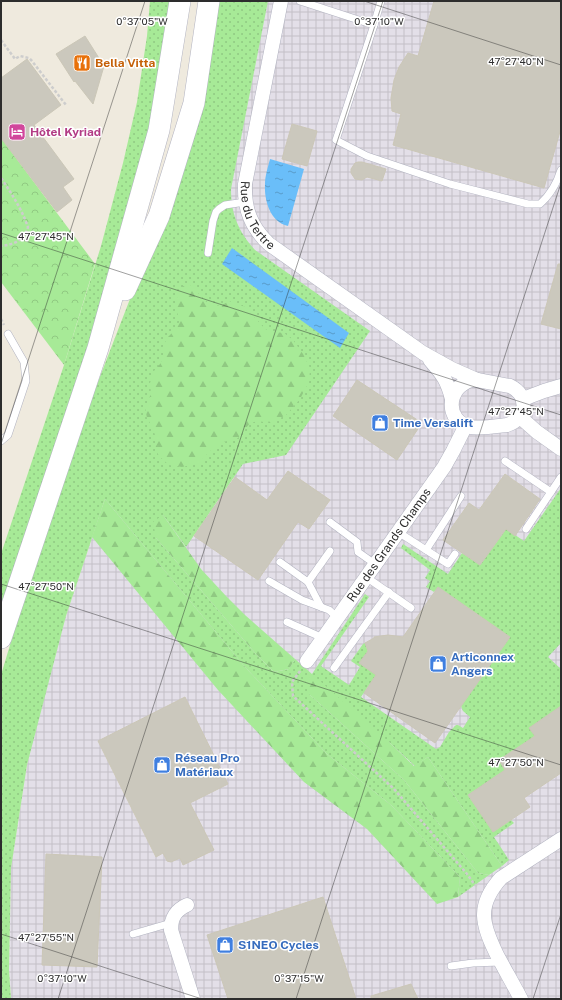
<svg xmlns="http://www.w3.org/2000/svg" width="562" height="1000" viewBox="0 0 562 1000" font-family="'Public Sans',sans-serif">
<defs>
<pattern id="industrial-grid" width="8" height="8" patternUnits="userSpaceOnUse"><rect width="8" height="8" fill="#e3dfe8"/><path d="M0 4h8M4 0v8" fill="none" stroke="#c3c0c7"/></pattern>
<pattern id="grass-dots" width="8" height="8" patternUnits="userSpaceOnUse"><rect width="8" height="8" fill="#a7ea97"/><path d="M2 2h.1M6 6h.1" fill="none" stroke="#90c982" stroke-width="1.8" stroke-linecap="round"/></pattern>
<pattern id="forest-firs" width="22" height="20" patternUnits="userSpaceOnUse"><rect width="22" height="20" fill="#a7ea97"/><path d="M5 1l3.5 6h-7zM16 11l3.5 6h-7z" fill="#90c982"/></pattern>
<pattern id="park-crowns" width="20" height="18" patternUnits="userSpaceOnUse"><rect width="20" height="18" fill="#a7ea97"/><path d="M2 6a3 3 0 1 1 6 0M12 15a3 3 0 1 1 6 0" fill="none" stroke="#90c982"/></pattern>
<pattern id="water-ripples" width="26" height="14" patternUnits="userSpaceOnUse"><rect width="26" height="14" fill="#6abef9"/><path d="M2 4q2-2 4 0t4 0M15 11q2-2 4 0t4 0" fill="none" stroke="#589bca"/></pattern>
</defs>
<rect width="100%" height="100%" fill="#efeade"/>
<!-- industrial -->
<path fill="url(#industrial-grid)" d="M 261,1 L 561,1 L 561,999 L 11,999 L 9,970 L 11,867 L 27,765 L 34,733 L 66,616 L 129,426 Z"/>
<!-- grass -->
<g fill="url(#grass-dots)">
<path d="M 150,1 L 176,1 L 174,16 L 124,237 L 1,610 L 1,554 L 64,365 L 101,246 L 123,163 L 137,102 L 147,36 Z"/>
<path d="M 213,1 L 268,1 L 231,189 C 231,214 238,231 255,250 L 370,331 L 286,455 L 243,464 L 186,547 L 163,515 L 156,538 L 256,654 L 274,672 L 289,669 L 295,659 L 312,674 L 365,594 L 369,597 L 321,666 L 349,685 L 360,667 L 351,661 L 363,644 L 365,643 L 376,675 L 361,697 L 436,749 L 440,747 L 449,732 L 456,725 L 458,725 L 463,728 L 470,717 L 463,711 L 461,706 L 510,637 L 438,587 L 434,592 L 426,587 L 430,581 L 425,578 L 430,570 L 401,548 L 403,544 L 448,574 L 462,553 L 480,565 L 506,529 L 524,541 L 561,488 L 561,643 L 548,657 L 561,669 L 561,706 L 530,728 L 535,736 L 499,760 L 505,770 L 468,795 L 493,832 L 511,820 L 514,823 L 494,837 L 509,860 L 502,866 L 428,757 L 415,766 L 390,743 L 309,694 L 404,780 L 478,873 L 489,875 L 458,897 L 460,877 L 391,805 L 327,754 L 245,667 L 105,499 L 66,616 L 27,765 L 11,868 L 9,970 L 11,999 L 1,999 L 1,675 L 42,538 L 79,431 L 123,317 L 168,201 Z"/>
</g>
<!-- forest -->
<g fill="url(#forest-firs)">
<path d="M 185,284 L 194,286 C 199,295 208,309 221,305 C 223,305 227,302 229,301 L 245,307 L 257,320 L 265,329 L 275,332 L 284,333 L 293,340 L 303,354 L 310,368 L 309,382 L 300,399 L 286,415 L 270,423 L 258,421 L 250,423 L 238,438 L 220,443 L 209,452 L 199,463 L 182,467 L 169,465 L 159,456 L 155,448 L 156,438 L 152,426 L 147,418 L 145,407 L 151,394 L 150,383 L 154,371 L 160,364 L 164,356 L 162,348 L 168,337 L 176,329 L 180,320 L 175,307 L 178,294 Z"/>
<path d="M 105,499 L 245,667 L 327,754 L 391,805 L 460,877 L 458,897 L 437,904 L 367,829 L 304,782 L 218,690 L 92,537 Z"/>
<path d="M 163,515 L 201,569 L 226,596 L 245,615 L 295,659 L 289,669 L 274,672 L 256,654 L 156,538 L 153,522 Z"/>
<path d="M 312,674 L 390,743 L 414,766 L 428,757 L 502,866 L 489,875 L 478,873 L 404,780 L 309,694 L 305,682 Z"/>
</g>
<!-- park -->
<path fill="url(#park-crowns)" d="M 1,138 L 95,264 L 64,365 L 1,282 Z"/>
<!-- water -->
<g fill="url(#water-ripples)">
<path d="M 270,159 L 304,169 L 288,226 C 270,222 264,200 265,184 C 265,176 268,167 270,159 Z"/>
<path d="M 232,248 L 349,333 L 340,348 L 222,264 Z"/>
</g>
<!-- building -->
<g fill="#cbc8bd" stroke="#cbc7b7">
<path d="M 434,1 L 561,1 L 561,128 L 544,188 L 393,145 L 401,114 L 392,111 L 391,98 L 394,80 L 399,67 L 408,53 L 418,56 Z"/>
<path d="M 85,36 L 104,66 L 93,104 L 75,81 L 74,82 L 56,54 Z"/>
<path d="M 27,59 L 61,105 L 34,125 L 74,179 L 63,187 L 72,200 L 57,212 L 1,138 L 1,78 Z"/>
<path d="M 292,124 L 317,131 L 307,166 L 282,159 Z"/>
<path d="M 358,162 L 362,162 L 386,169 L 382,181 L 367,177 L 362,180 L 355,179 L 351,173 L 351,169 L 355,163 Z"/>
<path d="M 558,264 L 561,264 L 561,329 L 541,324 Z"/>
<path d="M 357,380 L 422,423 L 397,460 L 333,416 Z"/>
<path d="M 288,471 L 330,500 L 309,529 L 298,522 L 258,580 L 194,536 L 235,477 L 267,500 Z"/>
<path d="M 505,474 L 540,499 L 515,536 L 506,529 L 480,565 L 443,540 L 469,503 L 479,510 Z"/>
<path d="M 438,587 L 510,637 L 435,743 L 364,693 L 376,675 L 359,663 L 368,651 L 365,643 L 374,638 L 374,637 L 388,635 L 403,637 Z"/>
<path d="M 185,697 L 228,784 L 190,803 L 214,850 L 183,865 L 180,858 L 171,862 L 167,861 L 163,853 L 156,857 L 98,741 Z"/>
<path d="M 561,706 L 561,773 L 524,798 L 530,807 L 493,832 L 468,795 L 505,770 L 499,760 L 535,736 L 529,728 Z"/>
<path d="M 46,854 L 102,857 L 97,967 L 42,965 Z"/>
<path d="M 323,897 L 356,999 L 228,999 L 207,935 Z"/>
<path d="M 411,984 L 418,999 L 371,999 L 371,996 Z"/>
</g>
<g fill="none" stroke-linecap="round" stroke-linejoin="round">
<defs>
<g id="lane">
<path d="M 300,1 L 374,25 L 336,140 L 367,156 L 450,184 L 528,204 L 540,204 C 550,195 557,183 561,170"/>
<path d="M 374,25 L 381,1"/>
<path d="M 208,253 L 213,221 L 216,212 L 219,209 L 225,205 L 245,202"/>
<path d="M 1,441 L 8,435 L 26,381 L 24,362 L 8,334"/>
<path d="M 505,461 L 551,492"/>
<path d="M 330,522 L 357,542 L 358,552 L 375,564"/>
<path d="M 526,529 L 561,477"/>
<path d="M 398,532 L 448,564 L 455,554"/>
<path d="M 426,550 L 461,496"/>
<path d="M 280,562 L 308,582"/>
<path d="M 366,577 L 411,608"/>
<path d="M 269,581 L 302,600 L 329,610 L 337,617"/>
<path d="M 321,607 L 308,582 L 330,551"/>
<path d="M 287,622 L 323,638"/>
<path d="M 334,668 L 389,592"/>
<path d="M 133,934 L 171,923"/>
<path d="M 451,966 L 473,963 L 500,962"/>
</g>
<g id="street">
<path id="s1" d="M 281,1 L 245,184 C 244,209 251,227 269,244 L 423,353 L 452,369 L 477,380"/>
<path d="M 430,360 C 443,375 447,380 452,399"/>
<path d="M 471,380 L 477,380 L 510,386 C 529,395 528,418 507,425 C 498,426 480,429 470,427 C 445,421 446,388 471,380 Z"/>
<path d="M 523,399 L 544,391 L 561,386"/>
<path d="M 520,417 L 537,432 L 561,449"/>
<path id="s2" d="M 307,661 L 444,467 L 453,451 L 466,425"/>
<path d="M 187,905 C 176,910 171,917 171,930 L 193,999"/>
<path d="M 521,999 C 513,984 505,970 497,955 C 482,924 476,906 501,878 L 561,839"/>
</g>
<g id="secondary">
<path d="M 125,290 L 159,216 L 194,103 L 209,1"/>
<path d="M 1,638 L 98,348 L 159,130 L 180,1"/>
</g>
</defs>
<!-- lane casing -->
<use href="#lane" stroke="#b2b3c1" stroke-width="8"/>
<!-- street casing -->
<use href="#street" stroke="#b2b3c1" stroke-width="15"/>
<!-- secondary casing -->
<use href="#secondary" stroke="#b2b3c1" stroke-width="22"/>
<!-- path -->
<g stroke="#cdcdcd" stroke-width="2.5" stroke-dasharray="3 2" stroke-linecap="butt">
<path d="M 1,40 L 15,59 L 20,56 L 29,58 L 32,61 L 66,105"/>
<path d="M 1,178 C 12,194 21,208 28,227 C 25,240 13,245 1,246"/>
<path d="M 1,319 L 4,325"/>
<path d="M 300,671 L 292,682 L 293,696 L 394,789 L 467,874 L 475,885 L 478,886"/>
</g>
<!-- lane -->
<use href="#lane" stroke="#fff" stroke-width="7"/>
<!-- street -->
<use href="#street" stroke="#fff" stroke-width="14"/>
<!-- secondary -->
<use href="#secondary" stroke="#fff" stroke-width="21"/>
</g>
<!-- ticks -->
<path fill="none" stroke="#2d2d2d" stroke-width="1" stroke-opacity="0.45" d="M 364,1 L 561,65M 1,233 L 561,415M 1,444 L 145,1M 1,584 L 561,765M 1,934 L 202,999M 58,999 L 383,1M 296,999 L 561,183M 533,999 L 561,914"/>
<!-- icons -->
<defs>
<symbol id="restaurant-square" viewBox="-11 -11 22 22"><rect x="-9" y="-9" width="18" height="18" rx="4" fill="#e8710a" stroke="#fff"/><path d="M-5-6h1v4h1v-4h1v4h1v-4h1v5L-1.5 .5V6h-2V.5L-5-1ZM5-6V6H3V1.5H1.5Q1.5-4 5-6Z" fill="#fff"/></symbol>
<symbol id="hotel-square" viewBox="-11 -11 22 22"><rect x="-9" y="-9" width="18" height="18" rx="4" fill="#d1479c" stroke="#fff"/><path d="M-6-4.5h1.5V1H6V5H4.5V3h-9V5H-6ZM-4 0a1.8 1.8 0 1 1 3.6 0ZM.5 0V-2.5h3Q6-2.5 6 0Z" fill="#fff"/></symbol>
<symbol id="shop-square" viewBox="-11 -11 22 22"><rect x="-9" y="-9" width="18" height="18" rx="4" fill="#3f7fe0" stroke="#fff"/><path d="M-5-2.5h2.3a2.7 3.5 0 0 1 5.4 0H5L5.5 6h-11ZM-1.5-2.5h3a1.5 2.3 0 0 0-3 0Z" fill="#fff"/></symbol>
</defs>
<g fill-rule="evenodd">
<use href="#restaurant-square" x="72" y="53" width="20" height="20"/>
<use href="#hotel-square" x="7" y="122" width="20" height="20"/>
<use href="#shop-square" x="370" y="413" width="20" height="20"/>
<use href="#shop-square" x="428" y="654" width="20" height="20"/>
<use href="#shop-square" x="152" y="755" width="20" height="20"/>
<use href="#shop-square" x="215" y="935" width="20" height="20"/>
</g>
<g text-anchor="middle" stroke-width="3" stroke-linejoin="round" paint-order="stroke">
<!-- food labels -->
<g font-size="12" font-weight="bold" fill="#c56008" stroke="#fff" text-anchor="start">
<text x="95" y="67">Bella Vitta</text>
</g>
<!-- hotel labels -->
<g font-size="12" font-weight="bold" fill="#b23c85" stroke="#fff" text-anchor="start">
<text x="30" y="136">Hôtel Kyriad</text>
</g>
<!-- street labels -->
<g font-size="12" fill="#2d2d2d" stroke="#fff">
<text dy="4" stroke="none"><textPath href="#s1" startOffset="221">Rue du Tertre</textPath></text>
<text dy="4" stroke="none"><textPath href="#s2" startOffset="142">Rue des Grands Champs</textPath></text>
</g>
<!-- shop labels -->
<g font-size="12" font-weight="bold" fill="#366cbe" stroke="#fff" text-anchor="start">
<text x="393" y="427">Time Versalift</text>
<text x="451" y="661">Articonnex<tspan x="451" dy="14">Angers</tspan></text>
<text x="175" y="762">Réseau Pro<tspan x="175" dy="14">Matériaux</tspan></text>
<text x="238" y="949">S1NEO Cycles</text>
</g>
</g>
<g font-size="10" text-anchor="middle" fill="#2d2d2d" stroke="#fff" stroke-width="3" stroke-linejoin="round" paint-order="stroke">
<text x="142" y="25">0°37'05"W</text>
<text x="379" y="25">0°37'10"W</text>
<text x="516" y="65">47°27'40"N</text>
<text x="46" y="240">47°27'45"N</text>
<text x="516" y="415">47°27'45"N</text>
<text x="46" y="590">47°27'50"N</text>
<text x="516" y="766">47°27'50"N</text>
<text x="46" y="941">47°27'55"N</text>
<text x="62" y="982">0°37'10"W</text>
<text x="299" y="982">0°37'15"W</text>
</g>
<!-- border -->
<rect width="562" height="1000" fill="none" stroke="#2d2d2d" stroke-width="4"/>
</svg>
